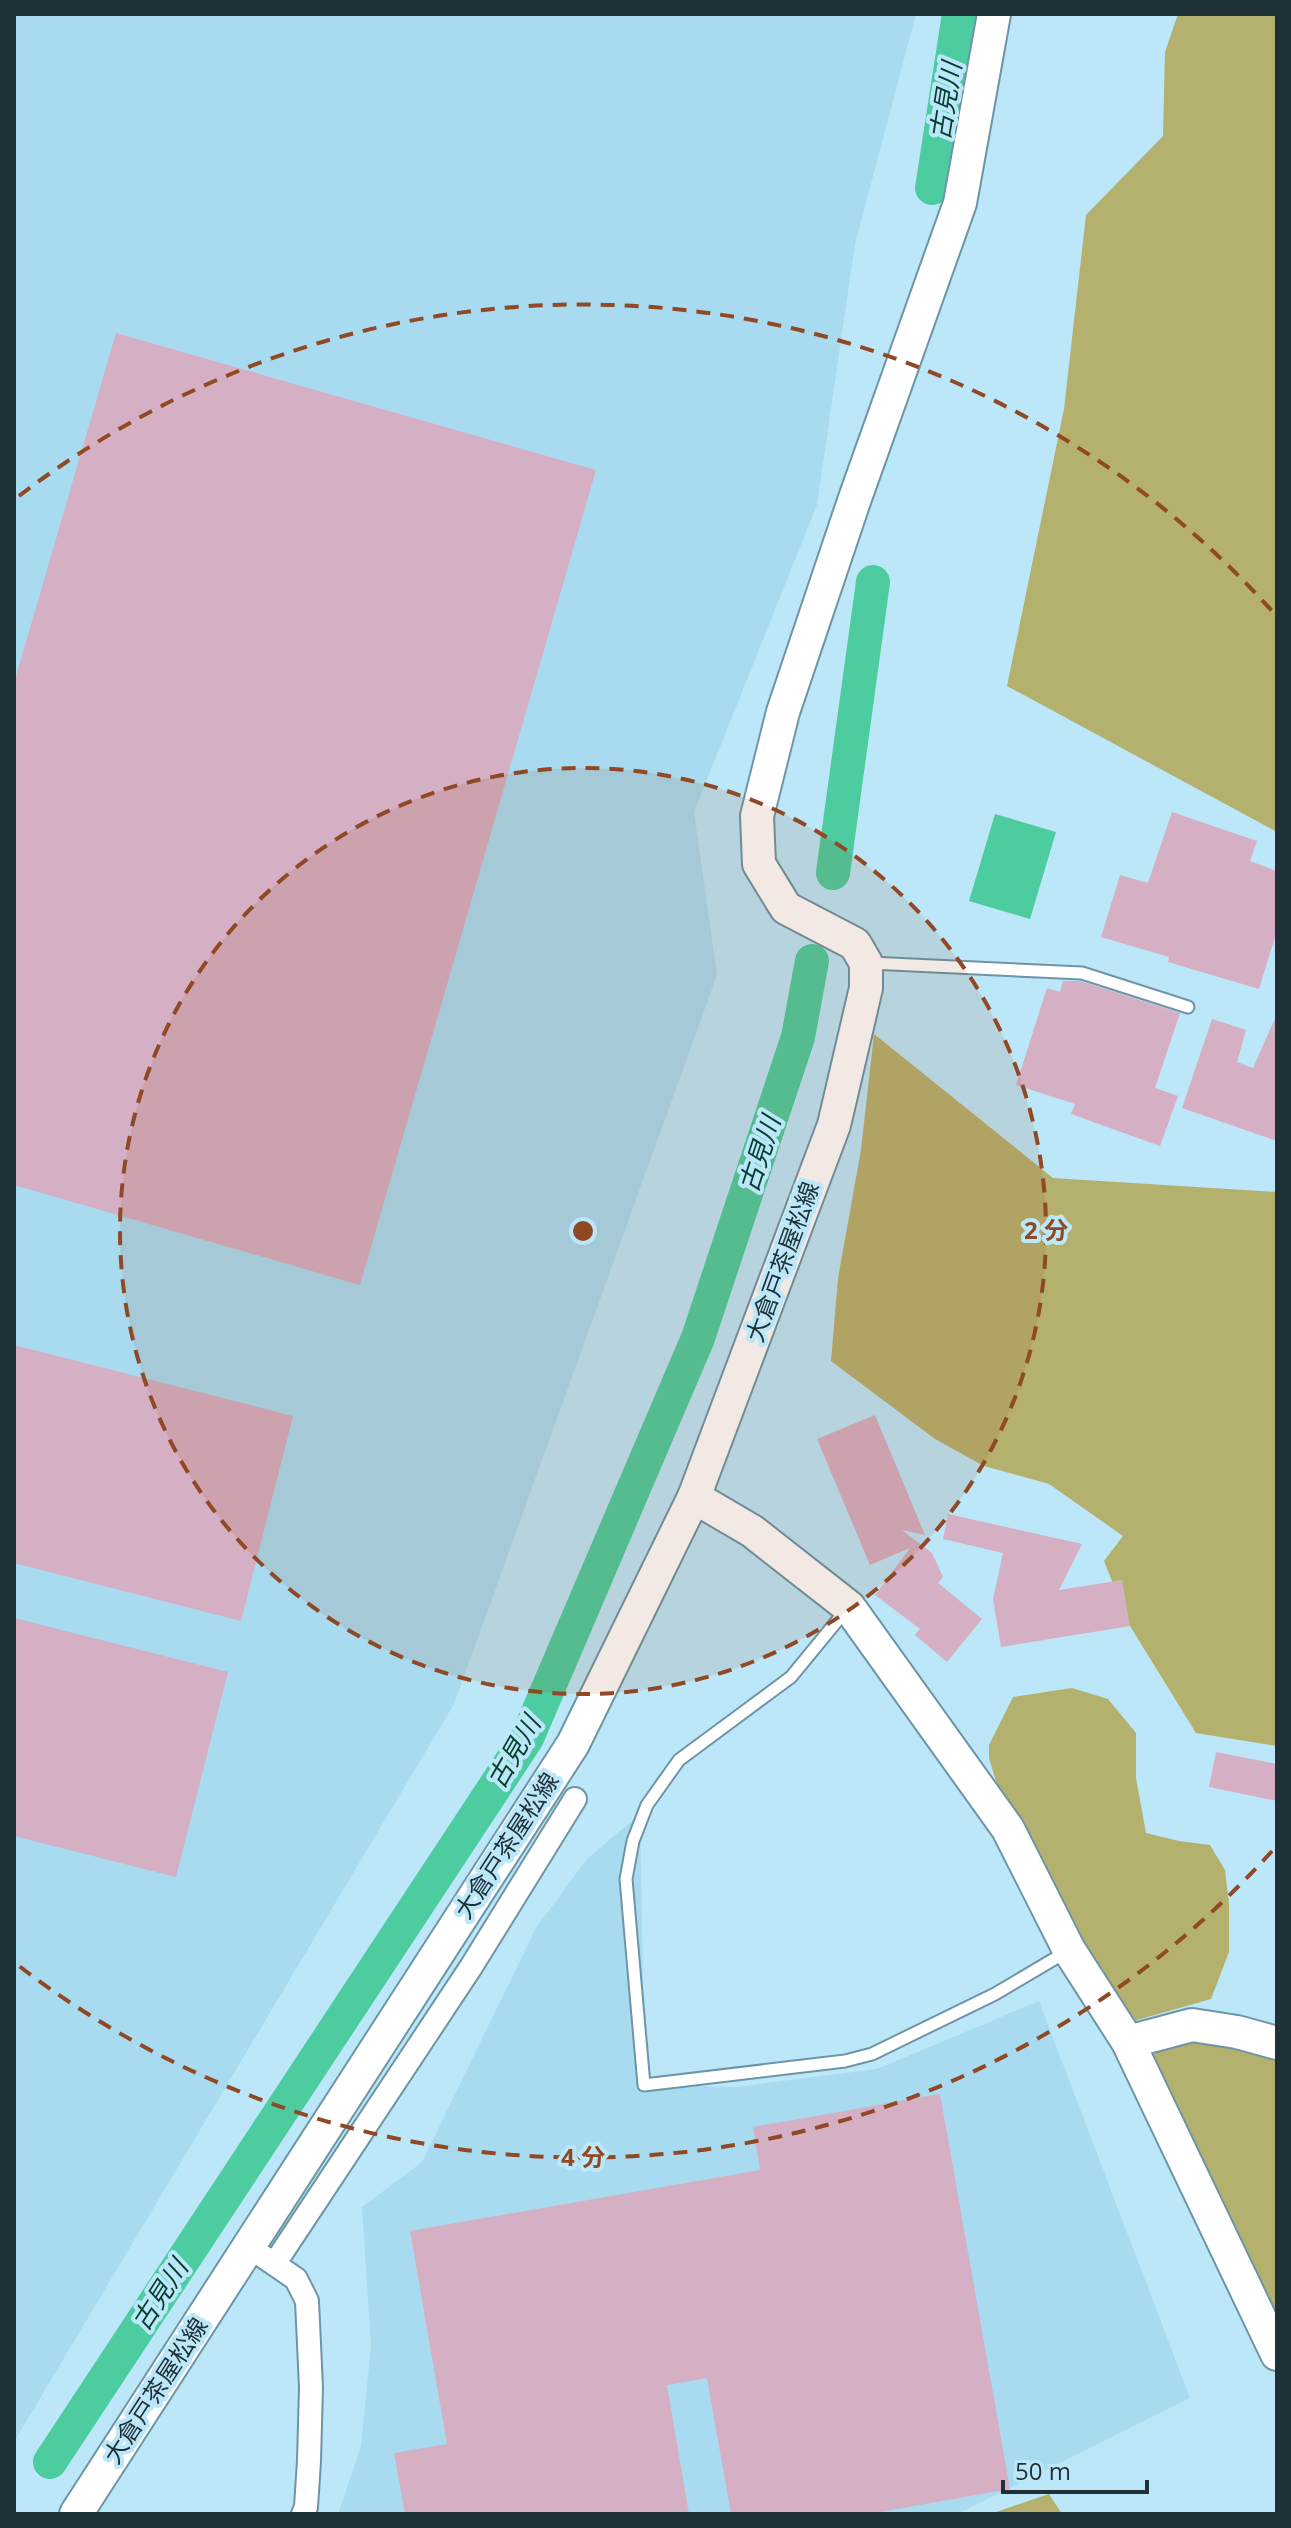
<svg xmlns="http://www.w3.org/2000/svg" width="1291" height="2528" viewBox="0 0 1291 2528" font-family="'Open Sans','Noto Sans JP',sans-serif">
<rect width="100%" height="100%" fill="#bce7f9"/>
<!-- built -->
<g fill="#a8dbf0">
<path d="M 14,14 L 916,14 L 855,244 L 817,505 L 694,812 L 717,975 L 454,1704 L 14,2442 Z"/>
<path d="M 640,1814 L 645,2085 L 735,2087 L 877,2069 L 1039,2001 L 1190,2398 L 957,2514 L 338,2514 L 361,2446 L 371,2346 L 362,2207 L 422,2162 L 536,1928 L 587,1859 Z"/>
</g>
<!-- green -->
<g fill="#b4b06e">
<path d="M 1178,14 L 1277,14 L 1277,832 L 1007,686 L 1064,409 L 1086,215 L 1163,136 L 1165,52 Z"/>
<path d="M 874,1034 L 1053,1178 L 1277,1192 L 1277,1746 L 1196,1733 L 1130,1626 L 1104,1561 L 1123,1536 L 1049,1484 L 984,1466 L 935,1439 L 831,1361 L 838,1278 L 861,1150 Z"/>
<path d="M 1072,1688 L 1108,1699 L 1136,1733 L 1136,1778 L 1146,1833 L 1179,1841 L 1210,1845 L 1225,1870 L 1229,1904 L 1229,1952 L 1211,1999 L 1109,2028 L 998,1788 L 989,1758 L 989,1745 L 1013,1697 Z"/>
<path d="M 1192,2025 L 1277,2044 L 1277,2354 L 1139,2066 Z"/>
<path d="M 1049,2494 L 1062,2514 L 990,2514 Z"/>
</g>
<!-- water -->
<path fill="#4ccc9f" d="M 995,814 L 1056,832 L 1030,919 L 969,901 Z"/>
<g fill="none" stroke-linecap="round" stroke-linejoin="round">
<!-- river -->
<g stroke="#4ccc9f" stroke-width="34">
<path d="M 932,188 L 959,14"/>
<path d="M 833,873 L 873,582"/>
<path d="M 50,2462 L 527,1738 L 698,1338 L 798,1037 L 812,961"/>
</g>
</g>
<!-- building -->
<g fill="#d5afc3">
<path d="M 116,333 L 596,470 L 360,1285 L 14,1185 L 14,683 Z"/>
<path d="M 1172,812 L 1257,841 L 1250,861 L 1277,871 L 1277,931 L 1259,989 L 1168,962 L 1169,957 L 1101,937 L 1120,875 L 1148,883 Z"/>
<path d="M 1063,981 L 1080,981 L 1180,1013 L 1155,1088 L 1178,1096 L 1160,1146 L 1071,1114 L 1075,1104 L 1016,1085 L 1047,988 L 1060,992 Z"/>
<path d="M 1277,1014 L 1277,1141 L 1182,1108 L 1212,1019 L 1246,1030 L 1237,1062 L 1253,1068 Z"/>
<path d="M 14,1345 L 293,1416 L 241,1621 L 14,1563 Z"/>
<path d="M 875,1415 L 925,1535 L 902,1530 L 932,1553 L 943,1577 L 938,1583 L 982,1619 L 947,1662 L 915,1635 L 920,1629 L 875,1595 L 910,1548 L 870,1565 L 817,1439 Z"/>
<path d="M 948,1514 L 1082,1544 L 1059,1590 L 1122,1580 L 1130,1626 L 1001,1647 L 993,1599 L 1003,1553 L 943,1539 Z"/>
<path d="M 14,1618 L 228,1672 L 176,1877 L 14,1836 Z"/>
<path d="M 1216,1752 L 1277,1764 L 1277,1801 L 1209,1787 Z"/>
<path d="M 940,2094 L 1010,2489 L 868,2514 L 731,2514 L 707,2378 L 667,2385 L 689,2514 L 405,2514 L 394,2453 L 447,2444 L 410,2231 L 760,2170 L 753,2127 Z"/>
</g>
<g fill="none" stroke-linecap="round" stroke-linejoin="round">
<defs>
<g id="lane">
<path d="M 870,963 L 1082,973 L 1188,1007"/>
<path d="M 846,1610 L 791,1677 L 679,1760 L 647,1805 L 633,1841 L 626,1879 L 644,2085 L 845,2061 L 872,2054 L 995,1994 L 1066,1952"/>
</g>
<g id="street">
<path d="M 264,2257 L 296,2279 L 307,2301 L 311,2387 L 309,2461 L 306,2507 L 303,2514"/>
<path d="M 275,2263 L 471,1967 L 575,1799"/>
</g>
<g id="secondary">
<path d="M 694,1497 L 752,1531 L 849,1607 L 1008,1829 L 1069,1950 L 1128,2042 L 1277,2354"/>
<path d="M 1128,2042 L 1192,2025 L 1237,2032 L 1277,2043"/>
<path d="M 76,2514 L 573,1744 L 694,1497 L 834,1125 L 866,988 L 866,963 L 855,944 L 786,908 L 759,864 L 757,816 L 783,712 L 854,501 L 960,203 L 994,14"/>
</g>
</defs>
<!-- lane casing -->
<use href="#lane" stroke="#6d95a6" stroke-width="15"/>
<!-- street casing -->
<use href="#street" stroke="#6d95a6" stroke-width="26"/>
<!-- secondary casing -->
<use href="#secondary" stroke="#6d95a6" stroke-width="36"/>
<!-- lane -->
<use href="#lane" stroke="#fff" stroke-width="11"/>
<!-- street -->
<use href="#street" stroke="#fff" stroke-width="22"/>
<!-- secondary -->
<use href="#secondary" stroke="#fff" stroke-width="32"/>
</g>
<!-- distance rings -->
<circle cx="583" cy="1231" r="463" fill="#904924" fill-opacity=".12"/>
<g fill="none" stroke="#904924" stroke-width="4" stroke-dasharray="14 10">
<circle cx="583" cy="1231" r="463"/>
<path d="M1272 1851A927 927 0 0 1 19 1966M19 496A927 927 0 0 1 1272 611"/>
</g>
<g text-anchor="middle" stroke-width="8" stroke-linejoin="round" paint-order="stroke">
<!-- street labels -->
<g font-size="24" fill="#1f3037" stroke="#bce7f9">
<text transform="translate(783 1262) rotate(-70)" y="8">大倉戸茶屋松線</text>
<text transform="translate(507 1846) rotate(-57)" y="8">大倉戸茶屋松線</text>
<text transform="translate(156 2391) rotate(-57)" y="8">大倉戸茶屋松線</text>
</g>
<!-- water labels -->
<g font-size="26" font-style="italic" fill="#053f2d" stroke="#bce7f9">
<text transform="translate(946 101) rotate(-81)" y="9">古見川</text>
<text transform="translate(760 1154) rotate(-72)" y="9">古見川</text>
<text transform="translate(514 1752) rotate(-60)" y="9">古見川</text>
<text transform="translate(160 2295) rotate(-57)" y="9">古見川</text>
</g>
</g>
<circle cx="583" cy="1231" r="12" fill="#904924" stroke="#bce7f9" stroke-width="4"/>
<g font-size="24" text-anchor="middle" font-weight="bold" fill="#904924" stroke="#bce7f9" stroke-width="8" stroke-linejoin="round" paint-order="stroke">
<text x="1046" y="1239">2 分</text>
<text x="583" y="2166">4 分</text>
</g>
<!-- border -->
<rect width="1291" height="2528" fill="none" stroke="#1f3037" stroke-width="32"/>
<!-- scale -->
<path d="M1003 2480v12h144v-12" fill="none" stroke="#1f3037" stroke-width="4"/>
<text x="1015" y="2480" font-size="24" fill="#1f3037" stroke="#bce7f9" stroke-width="6" paint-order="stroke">50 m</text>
</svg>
